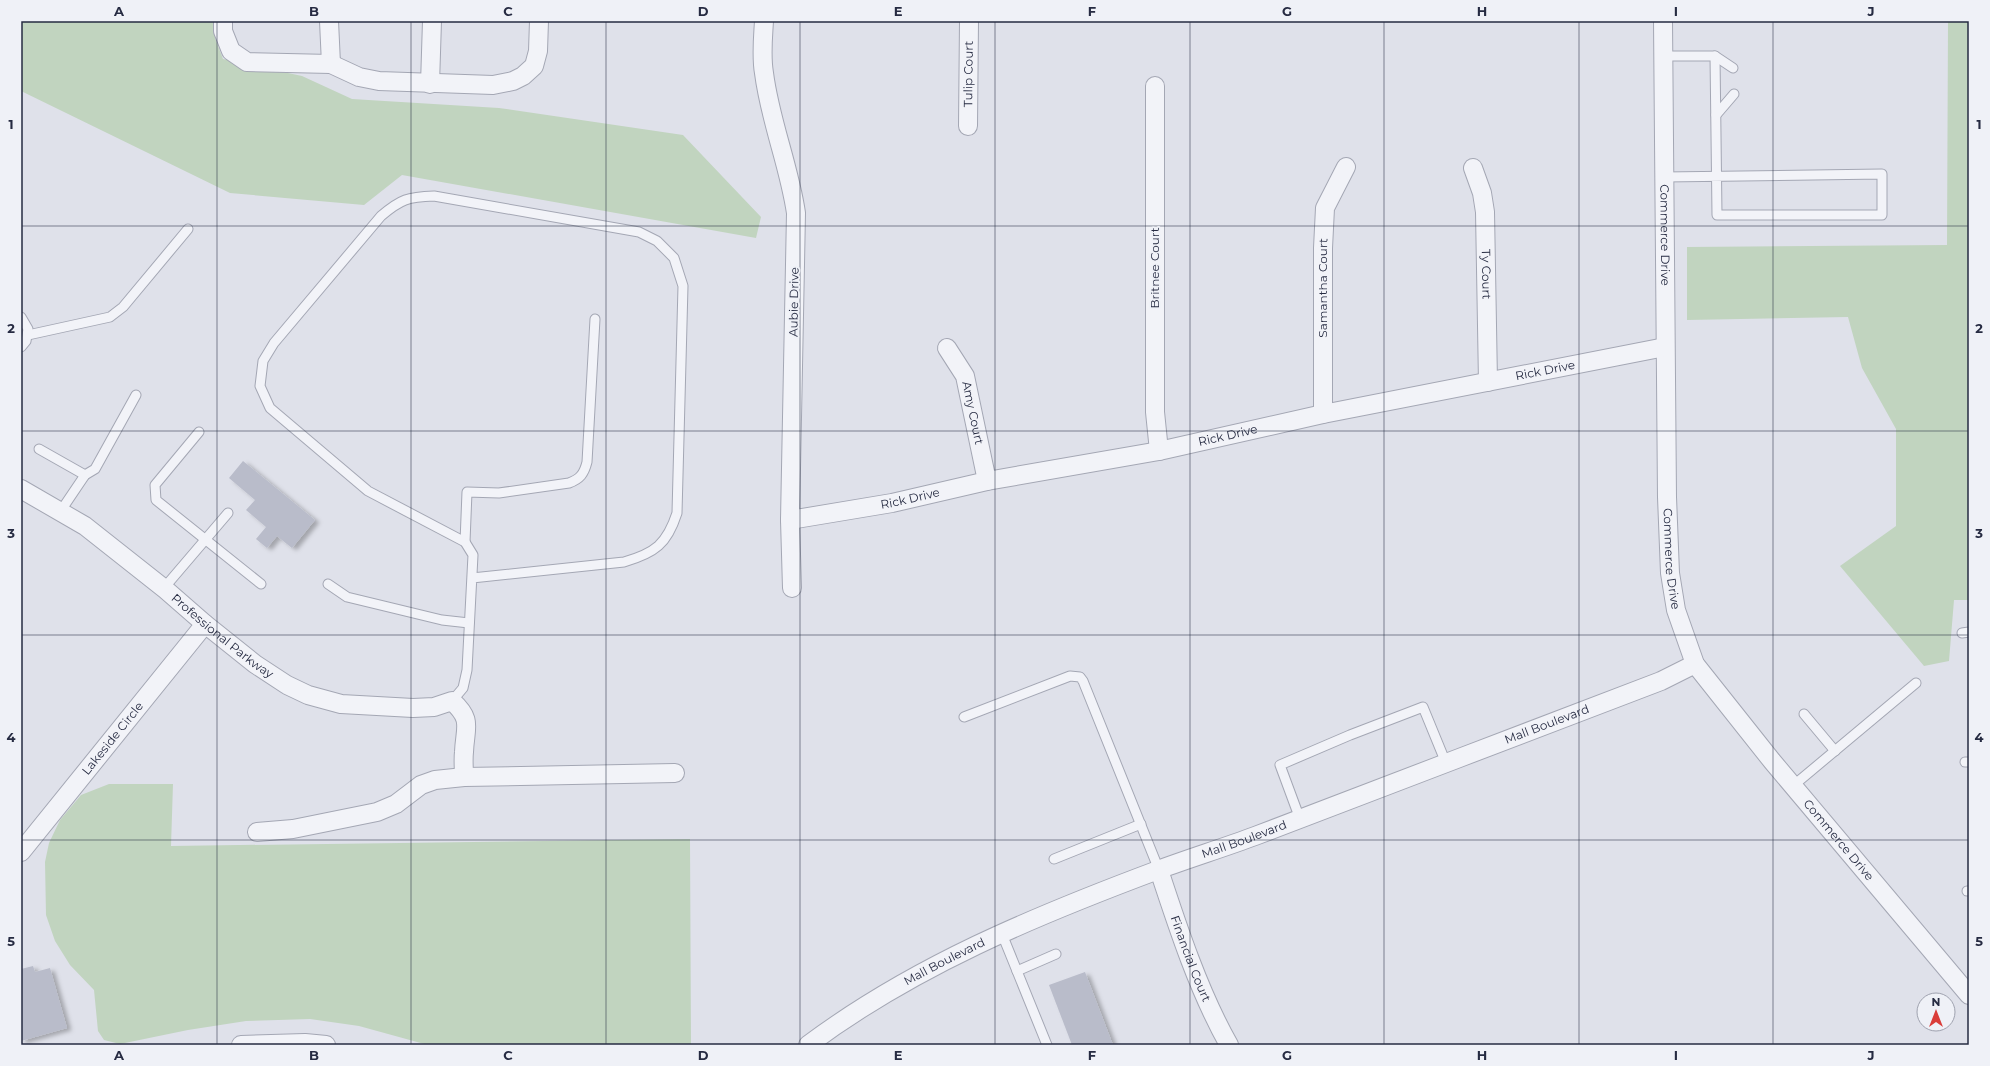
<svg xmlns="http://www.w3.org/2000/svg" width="1990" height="1066" viewBox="0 0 1990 1066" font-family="Montserrat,sans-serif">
<defs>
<filter id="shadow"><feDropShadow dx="4.5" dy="2.5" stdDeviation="2" flood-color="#0004"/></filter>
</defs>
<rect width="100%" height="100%" fill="#dfe1ea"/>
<!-- green -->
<g fill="#c1d4bf">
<path d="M 21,21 L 216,21 L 215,38 L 223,59 L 302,76 L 352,99 L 499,108 L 683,135 L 761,217 L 756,238 L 402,175 L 364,205 L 230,193 L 21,91 Z"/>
<path d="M 1948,21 L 1969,21 L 1969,600 L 1954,600 L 1949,661 L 1924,666 L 1840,566 L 1896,526 L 1896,429 L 1862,368 L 1848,317 L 1687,320 L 1687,247 L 1947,245 Z"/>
<path d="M 109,784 L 173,784 L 171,846 L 690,839 L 691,1045 L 428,1045 L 359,1026 L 310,1019 L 246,1021 L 188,1030 L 120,1044 L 104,1040 L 98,1031 L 94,990 L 70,965 L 55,941 L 46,915 L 45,862 L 49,843 L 60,820 L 81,795 Z"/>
</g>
<!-- building -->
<g fill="#b9bcca" filter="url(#shadow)">
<path d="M 243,461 L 315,520 L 292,548 L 277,536 L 267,548 L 256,539 L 266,527 L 246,510 L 255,500 L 229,478 Z"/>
<path d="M 33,966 L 35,972 L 50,968 L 67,1028 L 21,1041 L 21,969 Z"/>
<path d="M 1085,972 L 1113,1045 L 1072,1045 L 1049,985 Z"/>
</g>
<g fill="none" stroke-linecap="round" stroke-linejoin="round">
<defs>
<g id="service">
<path d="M 1663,56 L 1715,56 L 1717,215 L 1882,215 L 1882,174 L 1664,177"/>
<path d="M 1715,56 L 1733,68"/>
<path d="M 1716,115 L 1734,94"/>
<path d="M 21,317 L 28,329 L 26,341 L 21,347"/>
<path d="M 28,335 L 110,317 L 123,307 L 188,229"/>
<path d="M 199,432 L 155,485 L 156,500 L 261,584"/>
<path d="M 39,449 L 85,475"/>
<path d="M 60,512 L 85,475 L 95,469 L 136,395"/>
<path d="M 465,542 L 467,492 L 499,493 L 569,483 C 580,479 584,474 587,462 L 595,319"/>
<path d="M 328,584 L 347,597 L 442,620 L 469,623"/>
<path d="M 164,588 L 228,513"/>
<path d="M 1962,633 L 1969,632"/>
<path d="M 452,701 L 463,688 L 467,670 L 473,555 L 465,542 L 368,491 L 270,408 L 260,386 L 263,361 L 274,343 L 381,216 C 401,199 408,197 434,196 L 639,232 L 657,241 L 674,258 L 683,286 L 677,513 C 667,544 655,553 624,562 L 472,578"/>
<path d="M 1804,714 L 1835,751"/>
<path d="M 964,717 L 1070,676 L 1080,677 L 1083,681 L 1159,870"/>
<path d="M 1965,762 L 1969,762"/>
<path d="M 1794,785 L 1916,683"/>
<path d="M 1300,819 L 1280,765 L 1350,735 L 1423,707 L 1446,763"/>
<path d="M 1054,859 L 1141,824"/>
<path d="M 1967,891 L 1969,891"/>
<path d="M 1002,934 L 1047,1045"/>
<path d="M 1017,971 L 1056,954"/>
</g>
<g id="minor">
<path d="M 223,21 L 223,31 L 231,51 L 247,62 L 331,64 L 359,77 L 379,81 L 493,85 L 513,81 L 523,76 L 534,66 L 538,51 L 539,21"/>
<path d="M 329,21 L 331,64"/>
<path d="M 764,21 C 763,38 761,56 764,73 C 770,121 789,165 796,213 L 790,520 L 792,588"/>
<path id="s1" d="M 1663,21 L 1667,497 L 1670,573 L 1676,610 L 1695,664 L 1772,761 L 1969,995"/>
<path d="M 430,84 L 432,21"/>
<path d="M 1155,86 L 1155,412 L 1159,451"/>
<path id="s2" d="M 968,126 L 969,21"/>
<path id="s3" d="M 1473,168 L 1482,193 L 1485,212 L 1488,382"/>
<path id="s4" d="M 947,348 L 965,376 L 987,481"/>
<path id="s5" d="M 1323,414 L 1323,248 L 1325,208 L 1346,167"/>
<path id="s6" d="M 21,489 L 85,526 L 166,590 L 205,624 L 255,664 L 287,685 L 308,695 L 341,704 L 413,708 L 434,707 L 452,701 C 473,720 465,727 464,752 C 463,760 464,768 464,777"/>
<path id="s7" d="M 790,520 L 892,503 L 987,481 L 1159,451 L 1323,414 L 1665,347"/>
<path d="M 257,832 L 293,829 L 377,812 L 396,804 L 421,785 L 435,780 L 464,777 L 675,773"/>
<path id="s8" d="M 21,852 L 205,624"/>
<path id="s9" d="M 1159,870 C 1178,928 1199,992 1229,1045"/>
<path d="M 241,1045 L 305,1043 L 326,1045"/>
<path id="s10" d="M 808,1045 C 914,966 1035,916 1158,870 C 1190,858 1223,848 1255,836 C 1391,785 1525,732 1661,681 L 1695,664"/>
</g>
</defs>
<!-- service casing -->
<use href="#service" stroke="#a4a7b4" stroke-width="11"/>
<!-- minor casing -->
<use href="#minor" stroke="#a4a7b4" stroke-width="20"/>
<!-- service -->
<use href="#service" stroke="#f2f3f8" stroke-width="9"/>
<!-- minor -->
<use href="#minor" stroke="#f2f3f8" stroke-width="18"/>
</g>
<!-- grid -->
<path fill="none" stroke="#262b42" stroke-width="1" stroke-opacity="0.55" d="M 217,21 L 217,1045M 411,21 L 411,1045M 606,21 L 606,1045M 800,21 L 800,1045M 995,21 L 995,1045M 1190,21 L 1190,1045M 1384,21 L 1384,1045M 1579,21 L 1579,1045M 1773,21 L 1773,1045M 21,226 L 1969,226M 21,431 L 1969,431M 21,635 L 1969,635M 21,840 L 1969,840"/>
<g text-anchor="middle" stroke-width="3.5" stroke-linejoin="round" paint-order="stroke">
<!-- street labels -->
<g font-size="12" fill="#262b42" stroke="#eff1f7">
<text dy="4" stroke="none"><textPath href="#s2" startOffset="52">Tulip Court</textPath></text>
<text dy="4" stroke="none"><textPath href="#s1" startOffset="214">Commerce Drive</textPath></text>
<text transform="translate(1155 268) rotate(-90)" y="4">Britnee Court</text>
<text dy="4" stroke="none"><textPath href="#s3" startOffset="108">Ty Court</textPath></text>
<text dy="4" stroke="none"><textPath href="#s5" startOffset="126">Samantha Court</textPath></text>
<text transform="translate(794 302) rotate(-89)" y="4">Aubie Drive</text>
<text dy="4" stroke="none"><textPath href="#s7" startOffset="770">Rick Drive</textPath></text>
<text dy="4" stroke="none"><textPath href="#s4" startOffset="71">Amy Court</textPath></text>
<text dy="4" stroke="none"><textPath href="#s7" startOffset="446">Rick Drive</textPath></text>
<text dy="4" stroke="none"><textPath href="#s7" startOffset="122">Rick Drive</textPath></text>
<text dy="4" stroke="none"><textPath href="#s1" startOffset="538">Commerce Drive</textPath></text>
<text dy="4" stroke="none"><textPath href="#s6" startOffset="250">Professional Parkway</textPath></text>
<text dy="4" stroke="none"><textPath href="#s10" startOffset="808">Mall Boulevard</textPath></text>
<text dy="4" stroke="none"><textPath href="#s8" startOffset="146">Lakeside Circle</textPath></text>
<text dy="4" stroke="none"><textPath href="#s10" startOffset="484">Mall Boulevard</textPath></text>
<text dy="4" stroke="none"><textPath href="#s1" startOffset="874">Commerce Drive</textPath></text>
<text dy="4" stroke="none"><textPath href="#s9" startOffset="94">Financial Court</textPath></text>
<text dy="4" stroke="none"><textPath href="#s10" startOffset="160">Mall Boulevard</textPath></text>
</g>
</g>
<!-- border -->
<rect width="1990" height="1066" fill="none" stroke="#eff1f7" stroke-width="44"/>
<!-- north arrow -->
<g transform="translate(1936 1012)"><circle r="19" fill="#eff1f7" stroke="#9fa2af"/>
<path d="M0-3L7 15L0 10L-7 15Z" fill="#da3d39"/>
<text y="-6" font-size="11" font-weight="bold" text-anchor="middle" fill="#262b42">N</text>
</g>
<rect x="22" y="22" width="1946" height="1022" fill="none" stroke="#262b42" stroke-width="1.5"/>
<g font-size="13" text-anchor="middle" font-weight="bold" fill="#262b42">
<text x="119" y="16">A</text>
<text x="314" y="16">B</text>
<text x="508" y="16">C</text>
<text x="703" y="16">D</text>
<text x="898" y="16">E</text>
<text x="1092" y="16">F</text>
<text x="1287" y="16">G</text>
<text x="1482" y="16">H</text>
<text x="1676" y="16">I</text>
<text x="1871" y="16">J</text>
<text x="11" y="129">1</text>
<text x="1979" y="129">1</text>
<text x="11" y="333">2</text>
<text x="1979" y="333">2</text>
<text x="11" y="538">3</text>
<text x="1979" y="538">3</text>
<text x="11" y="742">4</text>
<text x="1979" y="742">4</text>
<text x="11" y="946">5</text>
<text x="1979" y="946">5</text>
<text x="119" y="1060">A</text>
<text x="314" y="1060">B</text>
<text x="508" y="1060">C</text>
<text x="703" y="1060">D</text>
<text x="898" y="1060">E</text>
<text x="1092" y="1060">F</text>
<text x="1287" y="1060">G</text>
<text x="1482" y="1060">H</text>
<text x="1676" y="1060">I</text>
<text x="1871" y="1060">J</text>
</g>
</svg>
